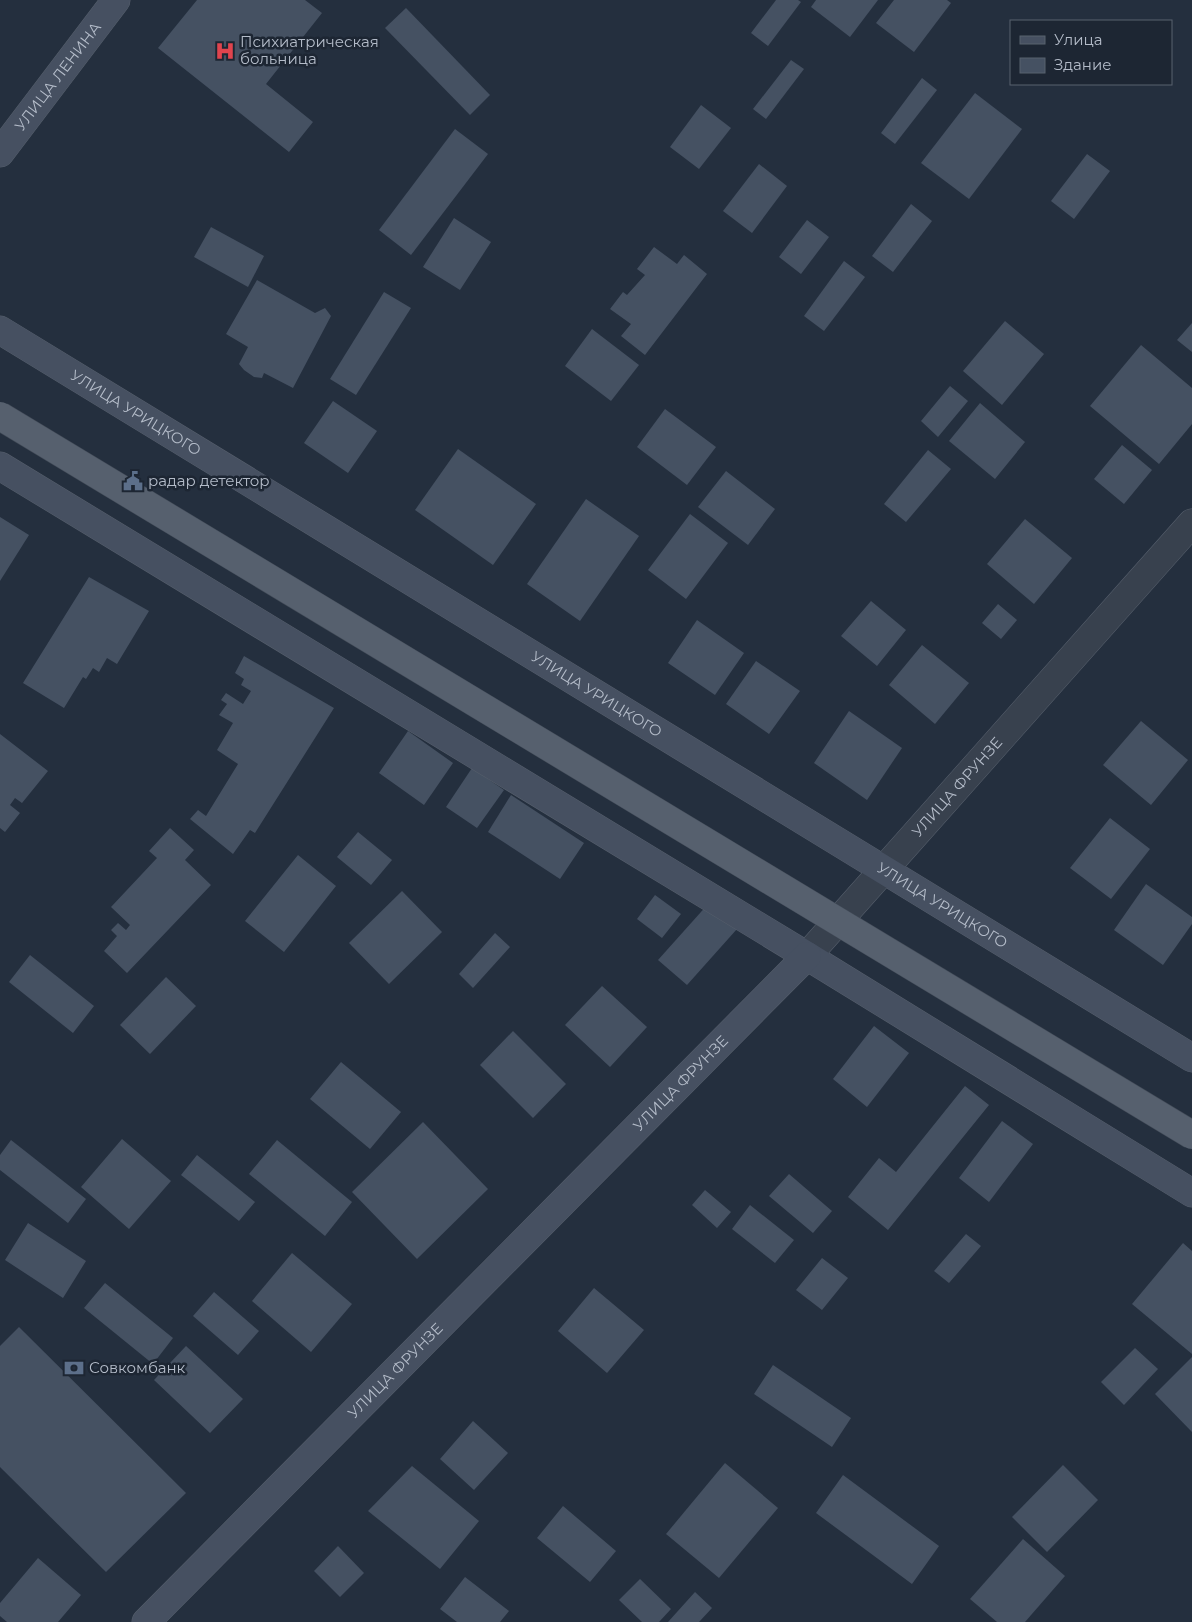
<svg xmlns="http://www.w3.org/2000/svg" width="1192" height="1622" viewBox="0 0 1192 1622" font-family="Montserrat,sans-serif">
<rect width="100%" height="100%" fill="#242f3e"/>
<!-- building -->
<g fill="#455162">
<path d="M 197,0 L 305,0 L 322,13 L 266,84 L 313,122 L 289,152 L 158,48 Z"/>
<path d="M 776,0 L 798,0 L 801,2 L 768,46 L 751,33 Z"/>
<path d="M 816,0 L 878,0 L 850,37 L 811,7 Z"/>
<path d="M 894,0 L 947,0 L 951,3 L 914,52 L 876,23 Z"/>
<path d="M 406,8 L 490,95 L 470,115 L 385,28 Z"/>
<path d="M 791,60 L 804,69 L 766,119 L 753,109 Z"/>
<path d="M 922,78 L 937,90 L 895,144 L 881,133 Z"/>
<path d="M 975,93 L 1022,129 L 969,199 L 921,163 Z"/>
<path d="M 701,105 L 731,128 L 699,169 L 670,147 Z"/>
<path d="M 455,129 L 488,154 L 411,255 L 379,230 Z"/>
<path d="M 1087,154 L 1110,171 L 1074,219 L 1051,201 Z"/>
<path d="M 759,164 L 787,186 L 752,233 L 723,211 Z"/>
<path d="M 911,204 L 932,221 L 893,272 L 872,256 Z"/>
<path d="M 454,218 L 491,242 L 460,290 L 423,267 Z"/>
<path d="M 807,220 L 829,237 L 801,274 L 779,257 Z"/>
<path d="M 211,227 L 264,256 L 248,287 L 194,257 Z"/>
<path d="M 654,247 L 677,264 L 684,255 L 707,274 L 645,355 L 621,336 L 631,324 L 610,309 L 623,292 L 627,295 L 645,275 L 637,269 Z"/>
<path d="M 844,261 L 865,277 L 824,331 L 804,316 Z"/>
<path d="M 257,280 L 315,313 L 325,308 L 331,316 L 293,388 L 264,373 L 262,378 L 254,377 L 244,370 L 239,364 L 248,347 L 226,334 Z"/>
<path d="M 384,292 L 411,308 L 356,395 L 330,379 Z"/>
<path d="M 1005,321 L 1044,354 L 1002,405 L 963,371 Z"/>
<path d="M 1192,323 L 1192,352 L 1177,340 Z"/>
<path d="M 592,329 L 639,365 L 611,401 L 565,366 Z"/>
<path d="M 1141,345 L 1192,388 L 1192,424 L 1159,464 L 1090,406 Z"/>
<path d="M 950,386 L 968,401 L 938,437 L 921,421 Z"/>
<path d="M 333,401 L 377,431 L 348,473 L 304,443 Z"/>
<path d="M 980,403 L 1025,442 L 995,479 L 949,441 Z"/>
<path d="M 665,409 L 716,447 L 687,485 L 637,447 Z"/>
<path d="M 1122,445 L 1152,470 L 1124,504 L 1094,479 Z"/>
<path d="M 458,449 L 536,504 L 493,565 L 415,510 Z"/>
<path d="M 928,450 L 951,469 L 906,522 L 884,504 Z"/>
<path d="M 726,471 L 775,509 L 748,545 L 698,507 Z"/>
<path d="M 586,499 L 639,536 L 580,621 L 527,584 Z"/>
<path d="M 690,514 L 728,543 L 686,599 L 648,570 Z"/>
<path d="M 0,517 L 29,535 L 0,581 Z"/>
<path d="M 1025,519 L 1072,558 L 1034,604 L 987,564 Z"/>
<path d="M 89,577 L 149,611 L 117,664 L 107,658 L 99,672 L 93,668 L 86,679 L 83,677 L 64,708 L 23,683 Z"/>
<path d="M 871,601 L 906,630 L 877,666 L 841,636 Z"/>
<path d="M 998,604 L 1017,620 L 1001,639 L 982,623 Z"/>
<path d="M 697,620 L 744,653 L 715,695 L 668,663 Z"/>
<path d="M 922,645 L 969,683 L 935,724 L 889,685 Z"/>
<path d="M 244,656 L 334,708 L 255,833 L 250,830 L 233,854 L 190,819 L 198,810 L 206,816 L 238,764 L 217,750 L 233,723 L 219,715 L 227,704 L 221,700 L 226,693 L 243,704 L 251,691 L 241,685 L 244,679 L 235,673 Z"/>
<path d="M 756,661 L 800,691 L 769,734 L 726,704 Z"/>
<path d="M 849,711 L 902,748 L 867,800 L 814,763 Z"/>
<path d="M 1141,721 L 1188,760 L 1151,805 L 1103,765 Z"/>
<path d="M 408,731 L 453,763 L 424,805 L 379,773 Z"/>
<path d="M 0,734 L 48,771 L 22,803 L 15,798 L 10,805 L 20,813 L 5,832 L 0,828 Z"/>
<path d="M 472,768 L 504,790 L 477,828 L 446,807 Z"/>
<path d="M 511,795 L 584,843 L 560,879 L 488,832 Z"/>
<path d="M 1110,818 L 1150,849 L 1111,899 L 1070,868 Z"/>
<path d="M 170,828 L 194,850 L 185,860 L 211,885 L 127,973 L 104,951 L 117,936 L 111,930 L 118,923 L 126,930 L 130,925 L 111,907 L 157,858 L 149,851 Z"/>
<path d="M 358,832 L 392,860 L 371,885 L 337,857 Z"/>
<path d="M 298,855 L 336,886 L 284,952 L 245,921 Z"/>
<path d="M 1146,884 L 1192,917 L 1192,924 L 1163,965 L 1114,930 Z"/>
<path d="M 402,891 L 442,932 L 389,984 L 349,943 Z"/>
<path d="M 655,895 L 681,914 L 662,938 L 637,919 Z"/>
<path d="M 709,903 L 737,929 L 687,985 L 658,960 Z"/>
<path d="M 495,933 L 510,947 L 473,988 L 459,974 Z"/>
<path d="M 30,955 L 94,1006 L 73,1033 L 9,982 Z"/>
<path d="M 166,977 L 196,1006 L 150,1054 L 120,1025 Z"/>
<path d="M 602,986 L 647,1027 L 610,1067 L 565,1025 Z"/>
<path d="M 874,1026 L 909,1053 L 867,1107 L 833,1079 Z"/>
<path d="M 513,1031 L 566,1084 L 533,1118 L 480,1065 Z"/>
<path d="M 341,1062 L 401,1112 L 370,1149 L 310,1099 Z"/>
<path d="M 965,1086 L 989,1105 L 888,1230 L 848,1197 L 879,1158 L 896,1172 Z"/>
<path d="M 1002,1121 L 1033,1144 L 989,1202 L 959,1178 Z"/>
<path d="M 423,1122 L 488,1189 L 417,1259 L 352,1192 Z"/>
<path d="M 122,1139 L 171,1181 L 129,1229 L 81,1187 Z"/>
<path d="M 11,1140 L 86,1199 L 68,1223 L 0,1170 L 0,1155 Z"/>
<path d="M 277,1140 L 352,1202 L 325,1236 L 249,1174 Z"/>
<path d="M 197,1155 L 255,1202 L 239,1221 L 181,1175 Z"/>
<path d="M 789,1174 L 832,1211 L 813,1233 L 769,1196 Z"/>
<path d="M 705,1190 L 731,1212 L 717,1228 L 692,1205 Z"/>
<path d="M 750,1205 L 794,1240 L 775,1263 L 732,1229 Z"/>
<path d="M 28,1223 L 86,1261 L 63,1298 L 5,1260 Z"/>
<path d="M 966,1234 L 981,1246 L 949,1283 L 934,1271 Z"/>
<path d="M 1183,1243 L 1192,1251 L 1192,1354 L 1132,1304 Z"/>
<path d="M 292,1253 L 352,1304 L 311,1352 L 252,1301 Z"/>
<path d="M 822,1258 L 848,1278 L 822,1310 L 796,1290 Z"/>
<path d="M 105,1283 L 173,1338 L 153,1364 L 84,1308 Z"/>
<path d="M 594,1288 L 644,1330 L 607,1373 L 558,1331 Z"/>
<path d="M 214,1292 L 259,1331 L 238,1355 L 193,1316 Z"/>
<path d="M 19,1327 L 186,1493 L 106,1572 L 0,1467 L 0,1346 Z"/>
<path d="M 186,1346 L 243,1399 L 210,1433 L 154,1380 Z"/>
<path d="M 1135,1348 L 1158,1369 L 1124,1405 L 1101,1382 Z"/>
<path d="M 1192,1357 L 1192,1432 L 1155,1394 Z"/>
<path d="M 773,1365 L 851,1418 L 832,1447 L 754,1394 Z"/>
<path d="M 473,1421 L 508,1453 L 474,1490 L 440,1459 Z"/>
<path d="M 725,1463 L 778,1508 L 719,1578 L 666,1534 Z"/>
<path d="M 1063,1465 L 1098,1500 L 1047,1552 L 1012,1517 Z"/>
<path d="M 412,1466 L 479,1521 L 440,1569 L 368,1511 Z"/>
<path d="M 843,1475 L 939,1546 L 912,1584 L 816,1513 Z"/>
<path d="M 563,1506 L 616,1551 L 590,1582 L 537,1538 Z"/>
<path d="M 1023,1539 L 1065,1576 L 1025,1622 L 997,1622 L 970,1599 Z"/>
<path d="M 338,1546 L 364,1573 L 340,1597 L 314,1571 Z"/>
<path d="M 38,1558 L 81,1595 L 58,1622 L 7,1622 L 0,1616 L 0,1603 Z"/>
<path d="M 465,1577 L 509,1611 L 500,1622 L 457,1622 L 440,1609 Z"/>
<path d="M 640,1579 L 671,1609 L 659,1622 L 642,1622 L 619,1600 Z"/>
<path d="M 695,1592 L 712,1608 L 699,1622 L 668,1622 Z"/>
</g>
<g fill="none" stroke-linecap="round" stroke-linejoin="round">
<defs>
<g id="street">
<path id="s1" d="M 807,956 L 1192,523"/>
</g>
<g id="secondary">
<path id="s2" d="M 0,153 L 116,0"/>
<path id="s3" d="M 0,330 L 1192,1058"/>
<path d="M 0,466 L 807,956 L 1192,1193"/>
<path id="s4" d="M 146,1622 L 807,956"/>
</g>
</defs>
<!-- street casing -->
<use href="#street" stroke="#565f6c" stroke-width="29"/>
<!-- secondary casing -->
<use href="#secondary" stroke="#565f6c" stroke-width="29"/>
<!-- street -->
<use href="#street" stroke="#38414e" stroke-width="28"/>
<!-- secondary -->
<use href="#secondary" stroke="#465061" stroke-width="28"/>
<defs>
<path id="primary-bridge" d="M 0,416 L 1192,1135"/>
</defs>
<!-- primary-bridge casing -->
<use href="#primary-bridge" stroke="#414a57" stroke-width="29" stroke-linecap="butt"/>
<!-- primary-bridge -->
<use href="#primary-bridge" stroke="#56606e" stroke-width="28"/>
</g>
<!-- icons -->
<defs>
<symbol id="hospital-bare" viewBox="-9 -9 18 18"><path d="M-5-5h3v3.5h4V-5h3V5h-3V1.5h-4V5h-3Z" fill="#e0444e" stroke="#1d2633" stroke-width="2.5" paint-order="stroke"/></symbol>
<symbol id="civic-bare" viewBox="-9 -9 18 18"><path d="M-.6-6.5H3V-4.5H.6V-3L4-1V1h2V6H-6V1h2V-1L-.6-3ZM-1.2 2.5V6h2.4V2.5Z" fill="#5c6f8a" stroke="#1d2633" stroke-width="2.5" paint-order="stroke"/></symbol>
<symbol id="bank-bare" viewBox="-9 -9 18 18"><path d="M-6-4H6V4H-6ZM0-2.3a2.3 2.3 0 1 0 0 4.6a2.3 2.3 0 1 0 0-4.6Z" fill="#5c6f8a" stroke="#1d2633" stroke-width="2.5" paint-order="stroke"/></symbol>
</defs>
<g fill-rule="evenodd">
<use href="#hospital-bare" x="211" y="37" width="28" height="28"/>
<use href="#civic-bare" x="119" y="467" width="28" height="28"/>
<use href="#bank-bare" x="60" y="1354" width="28" height="28"/>
</g>
<g text-anchor="middle" stroke-width="5" stroke-linejoin="round" paint-order="stroke">
<!-- poi labels -->
<g font-size="15" fill="#b4bcc9" stroke="#1d2633" text-anchor="start">
<text x="240" y="47">Психиатрическая<tspan x="240" dy="17">больница</tspan></text>
<text x="148" y="486">радар детектор</text>
<text x="89" y="1373">Совкомбанк</text>
</g>
<!-- street labels -->
<g font-size="15" fill="#b4bcc9" stroke="#1d2633">
<text dy="5" stroke="none"><textPath href="#s2" startOffset="96">УЛИЦА ЛЕНИНА</textPath></text>
<text dy="5" stroke="none"><textPath href="#s3" startOffset="159">УЛИЦА УРИЦКОГО</textPath></text>
<text dy="5" stroke="none"><textPath href="#s3" startOffset="699">УЛИЦА УРИЦКОГО</textPath></text>
<text dy="5" stroke="none"><textPath href="#s1" startOffset="226">УЛИЦА ФРУНЗЕ</textPath></text>
<text dy="5" stroke="none"><textPath href="#s3" startOffset="1104">УЛИЦА УРИЦКОГО</textPath></text>
<text dy="5" stroke="none"><textPath href="#s4" startOffset="759">УЛИЦА ФРУНЗЕ</textPath></text>
<text dy="5" stroke="none"><textPath href="#s4" startOffset="354">УЛИЦА ФРУНЗЕ</textPath></text>
</g>
</g>
<!-- legend -->
<rect x="1010" y="20" width="162" height="65" fill="#1d2633" stroke="#59626f"/>
<rect x="1020" y="36" width="25" height="8" fill="#465061" stroke="#59626f"/>
<text x="1054" y="45" font-size="15" fill="#b4bcc9">Улица</text>
<rect x="1020" y="58" width="25" height="15" fill="#455162" stroke="#59626f"/>
<text x="1054" y="70" font-size="15" fill="#b4bcc9">Здание</text>
</svg>
